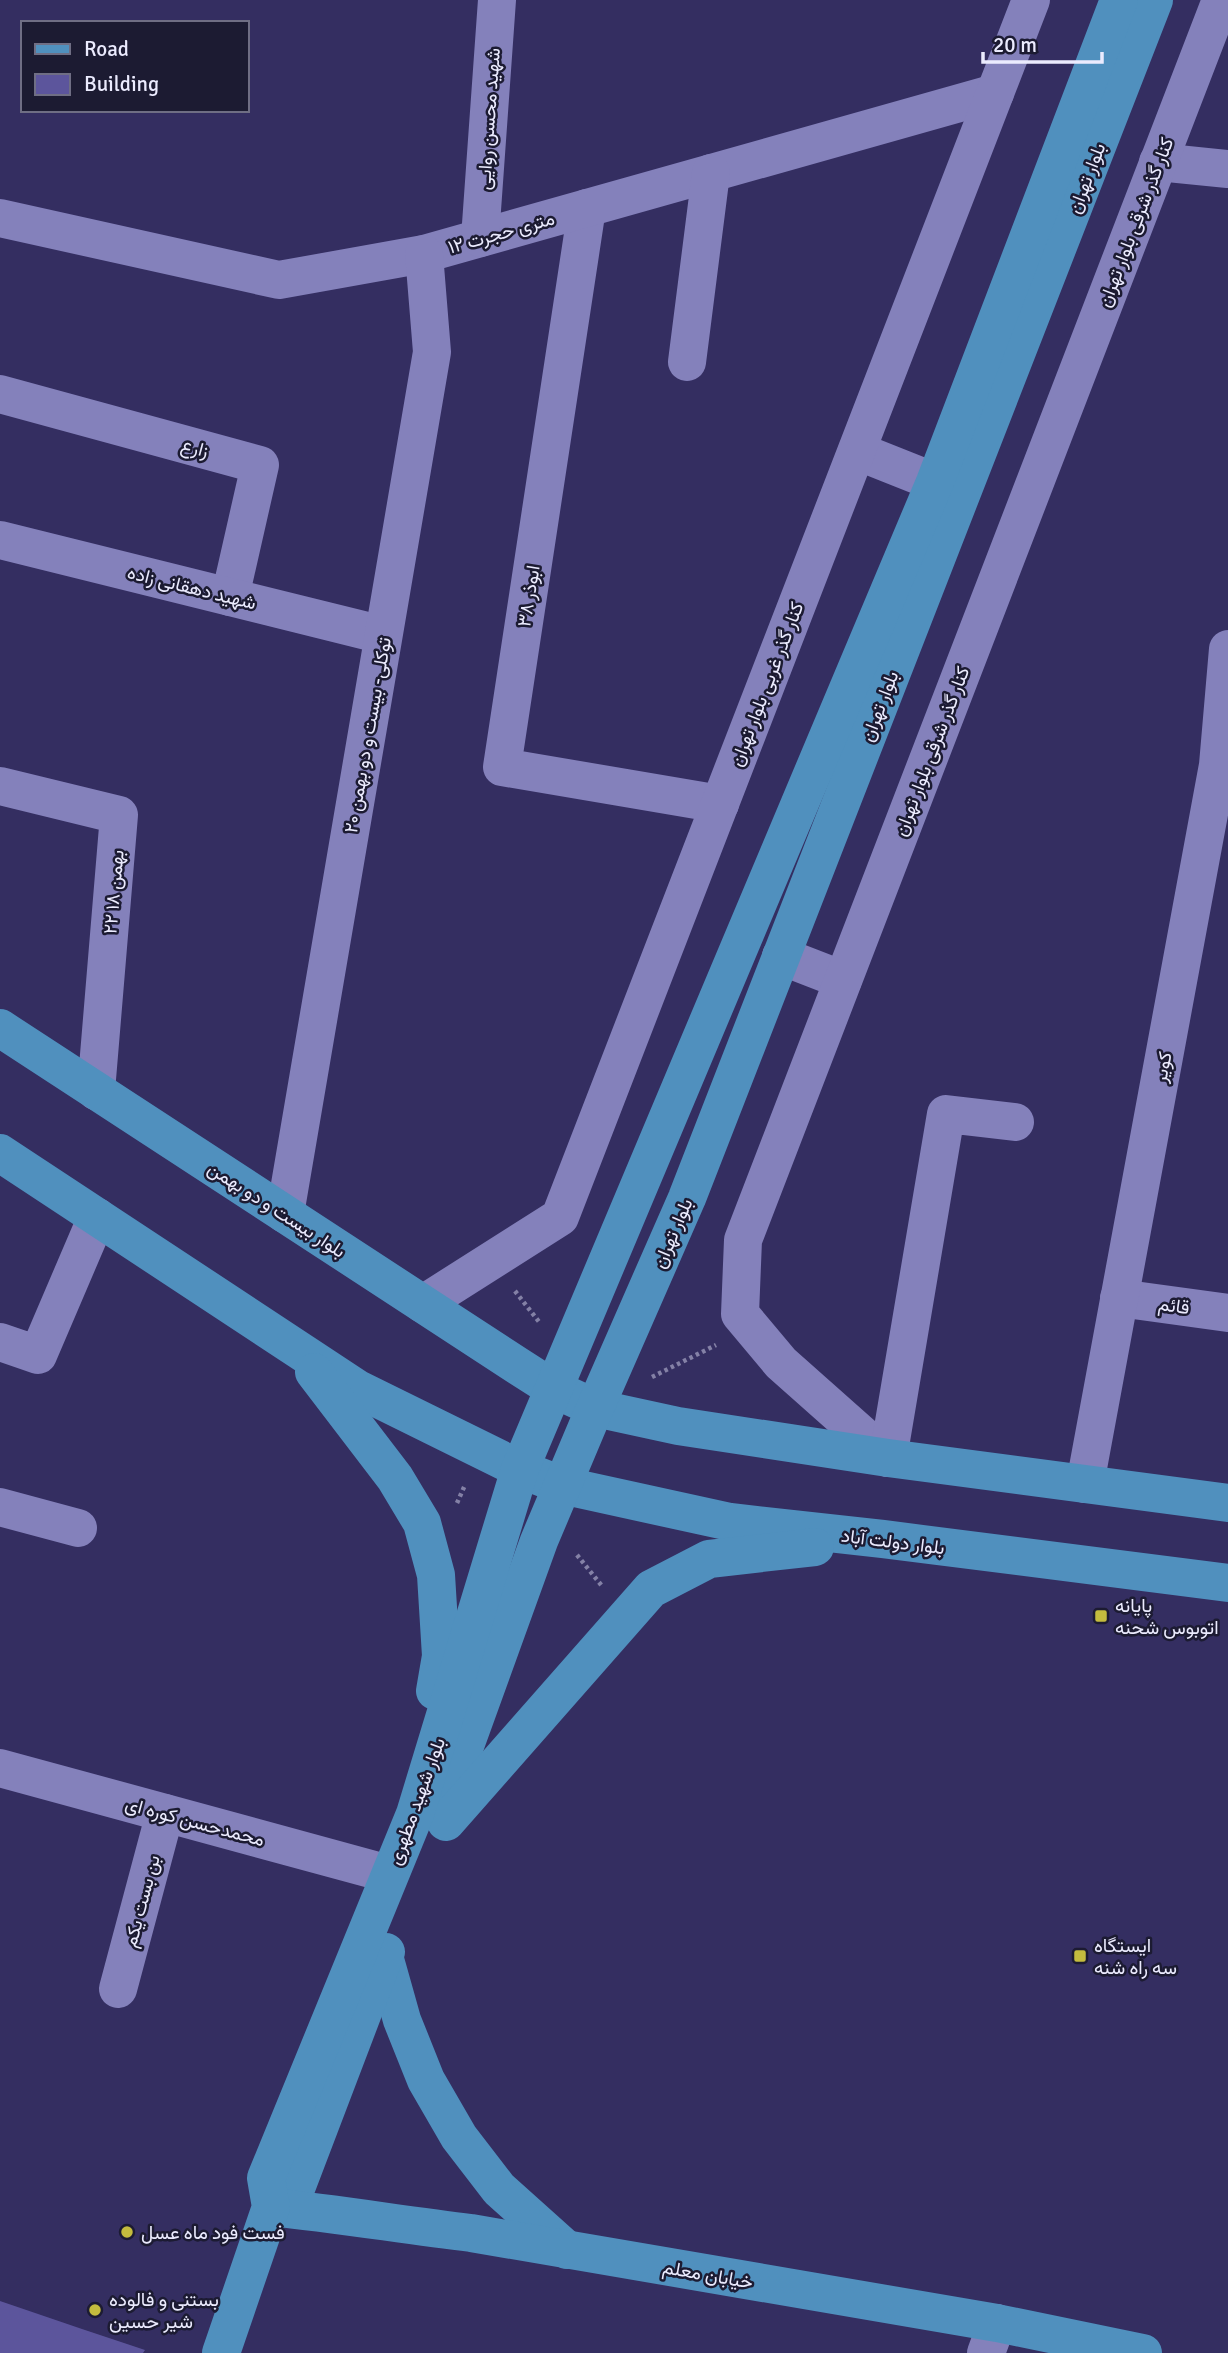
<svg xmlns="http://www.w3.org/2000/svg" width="1228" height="2353" viewBox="0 0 1228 2353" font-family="Signika,Vazirmatn,sans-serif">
<rect width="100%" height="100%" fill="#342e61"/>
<!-- building -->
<path fill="#5c559c" d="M 0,2301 L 82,2329 L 145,2350 L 143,2353 L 0,2353 Z"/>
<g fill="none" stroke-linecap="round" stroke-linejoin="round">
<!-- path -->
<g stroke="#8481a6" stroke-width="4.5" stroke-dasharray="3.5 3.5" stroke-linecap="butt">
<path d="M 515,1291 L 540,1323"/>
<path d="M 652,1377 L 716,1345"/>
<path d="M 457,1503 L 465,1485"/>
<path d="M 577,1555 L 602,1586"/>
</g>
<!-- minor -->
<g stroke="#8481bb" stroke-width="38">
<path d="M 1158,162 L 1228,169"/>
<path d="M 587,208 L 502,767 L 720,804"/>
<path d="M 0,218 L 279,280 L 424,254 L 995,93"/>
<path d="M 480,238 L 497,0"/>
<path d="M 687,362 L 711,173"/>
<path d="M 0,394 L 260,465 L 230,597"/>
<path d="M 857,451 L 935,482"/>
<path d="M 0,540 L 383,635"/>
<path d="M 0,786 L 119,815 L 96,1091"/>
<path d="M 781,956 L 843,980"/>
<path d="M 285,1214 L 432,352 L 424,254"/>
<path d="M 1119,1298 L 1228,1313"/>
<path d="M 423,1304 L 560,1217 L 1031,0"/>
<path d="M 0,1342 L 38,1355 L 97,1217"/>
<path d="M 888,1458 L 781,1363 L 740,1314 L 743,1240 L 1221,0"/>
<path d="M 888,1458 L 946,1114 L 1015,1122"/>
<path d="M 1085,1484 L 1218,765 L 1228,649"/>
<path d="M 0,1507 L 78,1528"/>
<path d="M 0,1768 L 389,1874"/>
<path d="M 118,1989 L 165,1813"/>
<path d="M 986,2353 L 997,2323"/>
</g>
<!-- major -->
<g stroke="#5090be" stroke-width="38">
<path d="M 0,1028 L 518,1366 L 554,1389 L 595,1408 L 678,1426 L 888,1458 L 1228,1503"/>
<path d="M 0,1153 L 358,1389 L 520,1469 L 561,1485 L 730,1522 L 883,1539 L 1228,1583"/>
<path d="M 314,1372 L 395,1478 L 422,1523 L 436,1575 L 441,1656 L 435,1691"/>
<path d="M 440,1815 L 539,1541 L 595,1408 L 687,1198 L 1154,0"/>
<path d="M 446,1822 L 651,1589 L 709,1559 L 815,1547"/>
<path d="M 384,1956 L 402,2020 L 426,2080 L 459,2137 L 499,2189 L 567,2250"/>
<path d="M 271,2207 L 295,2191 L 386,1952"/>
<path d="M 271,2207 C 338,2214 404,2225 471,2233 L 997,2323 L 1143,2353"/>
<path d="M 221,2353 L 271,2207 L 266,2178 L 415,1814 L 520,1469 L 935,482 L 1119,0"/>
</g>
</g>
<!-- markers -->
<g fill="#c4bc3e" stroke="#1c1b32" stroke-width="2.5">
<rect x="1094" y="1609" width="14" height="14" rx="3.5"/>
<rect x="1073" y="1949" width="14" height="14" rx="3.5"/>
<circle cx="127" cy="2232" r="7"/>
<circle cx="95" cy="2310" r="7"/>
</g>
<g text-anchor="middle" stroke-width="5" stroke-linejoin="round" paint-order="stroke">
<!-- street labels -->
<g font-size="19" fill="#ebebfe" stroke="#1c1b32">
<text transform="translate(488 119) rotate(-86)" y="7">شهید محسن روایی</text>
<text transform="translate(1086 178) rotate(-69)" y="7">بلوار تهران</text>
<text transform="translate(1135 222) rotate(-69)" y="7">کنار گذر شرقی بلوار تهران</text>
<text transform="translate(501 232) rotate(-16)" y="7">۱۲ متری حجرت</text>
<text transform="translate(195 447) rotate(15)" y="7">زارع</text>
<text transform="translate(192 587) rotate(14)" y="7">شهید دهقانی زاده</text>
<text transform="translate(528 596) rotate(-81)" y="7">۳۸ ابوذر</text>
<text transform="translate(766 684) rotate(-69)" y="7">کنار گذر غربی بلوار تهران</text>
<text transform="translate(879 706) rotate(-69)" y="7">بلوار تهران</text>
<text transform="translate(367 735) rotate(-80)" y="7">توکلی- بیست و دو بهمن ۲۰</text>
<text transform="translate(931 751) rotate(-69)" y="7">کنار گذر شرقی بلوار تهران</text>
<text transform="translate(113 892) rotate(-85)" y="7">۲۲ بهمن ۱۸</text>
<text transform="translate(1162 1067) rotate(-79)" y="7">کویر</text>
<text transform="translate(277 1209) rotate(33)" y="7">بلوار بیست و دو بهمن</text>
<text transform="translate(672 1233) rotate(-67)" y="7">بلوار تهران</text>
<text transform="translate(1174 1305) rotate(8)" y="7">قائم</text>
<text transform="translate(893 1541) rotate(7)" y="7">بلوار دولت آباد</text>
<text transform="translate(416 1801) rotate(-70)" y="7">بلوار شهید مطهری</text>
<text transform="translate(195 1821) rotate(15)" y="7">محمدحسن کوره ای</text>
<text transform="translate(141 1901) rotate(-75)" y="7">بن بست یکم</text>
<text transform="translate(708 2274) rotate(10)" y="7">خیابان معلم</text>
</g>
<!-- poi labels -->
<g font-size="19" fill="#ebebfe" stroke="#1c1b32" text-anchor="start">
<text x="1115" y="1612">پایانه<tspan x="1115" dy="22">اتوبوس شحنه</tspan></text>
<text x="1094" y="1952">ایستگاه<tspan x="1094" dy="22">سه راه شنه</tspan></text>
<text x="141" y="2239">فست فود ماه عسل</text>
<text x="109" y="2306">بستنى و فالوده<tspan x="109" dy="22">شیر حسین</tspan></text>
</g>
</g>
<!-- legend -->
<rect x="21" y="21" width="228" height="91" fill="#1c1b32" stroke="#6f6e84" stroke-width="2"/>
<rect x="35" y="44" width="35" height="10" fill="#5090be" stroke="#6f6e84" stroke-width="2"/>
<text x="84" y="56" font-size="21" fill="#ebebfe">Road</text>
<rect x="35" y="74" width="35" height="21" fill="#5c559c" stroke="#6f6e84" stroke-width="2"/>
<text x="84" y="91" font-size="21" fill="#ebebfe">Building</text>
<!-- scale -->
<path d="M983 52v10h119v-10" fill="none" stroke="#ebebfe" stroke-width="3.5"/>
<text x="993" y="52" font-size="21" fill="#ebebfe" stroke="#1c1b32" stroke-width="5" paint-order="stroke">20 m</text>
</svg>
